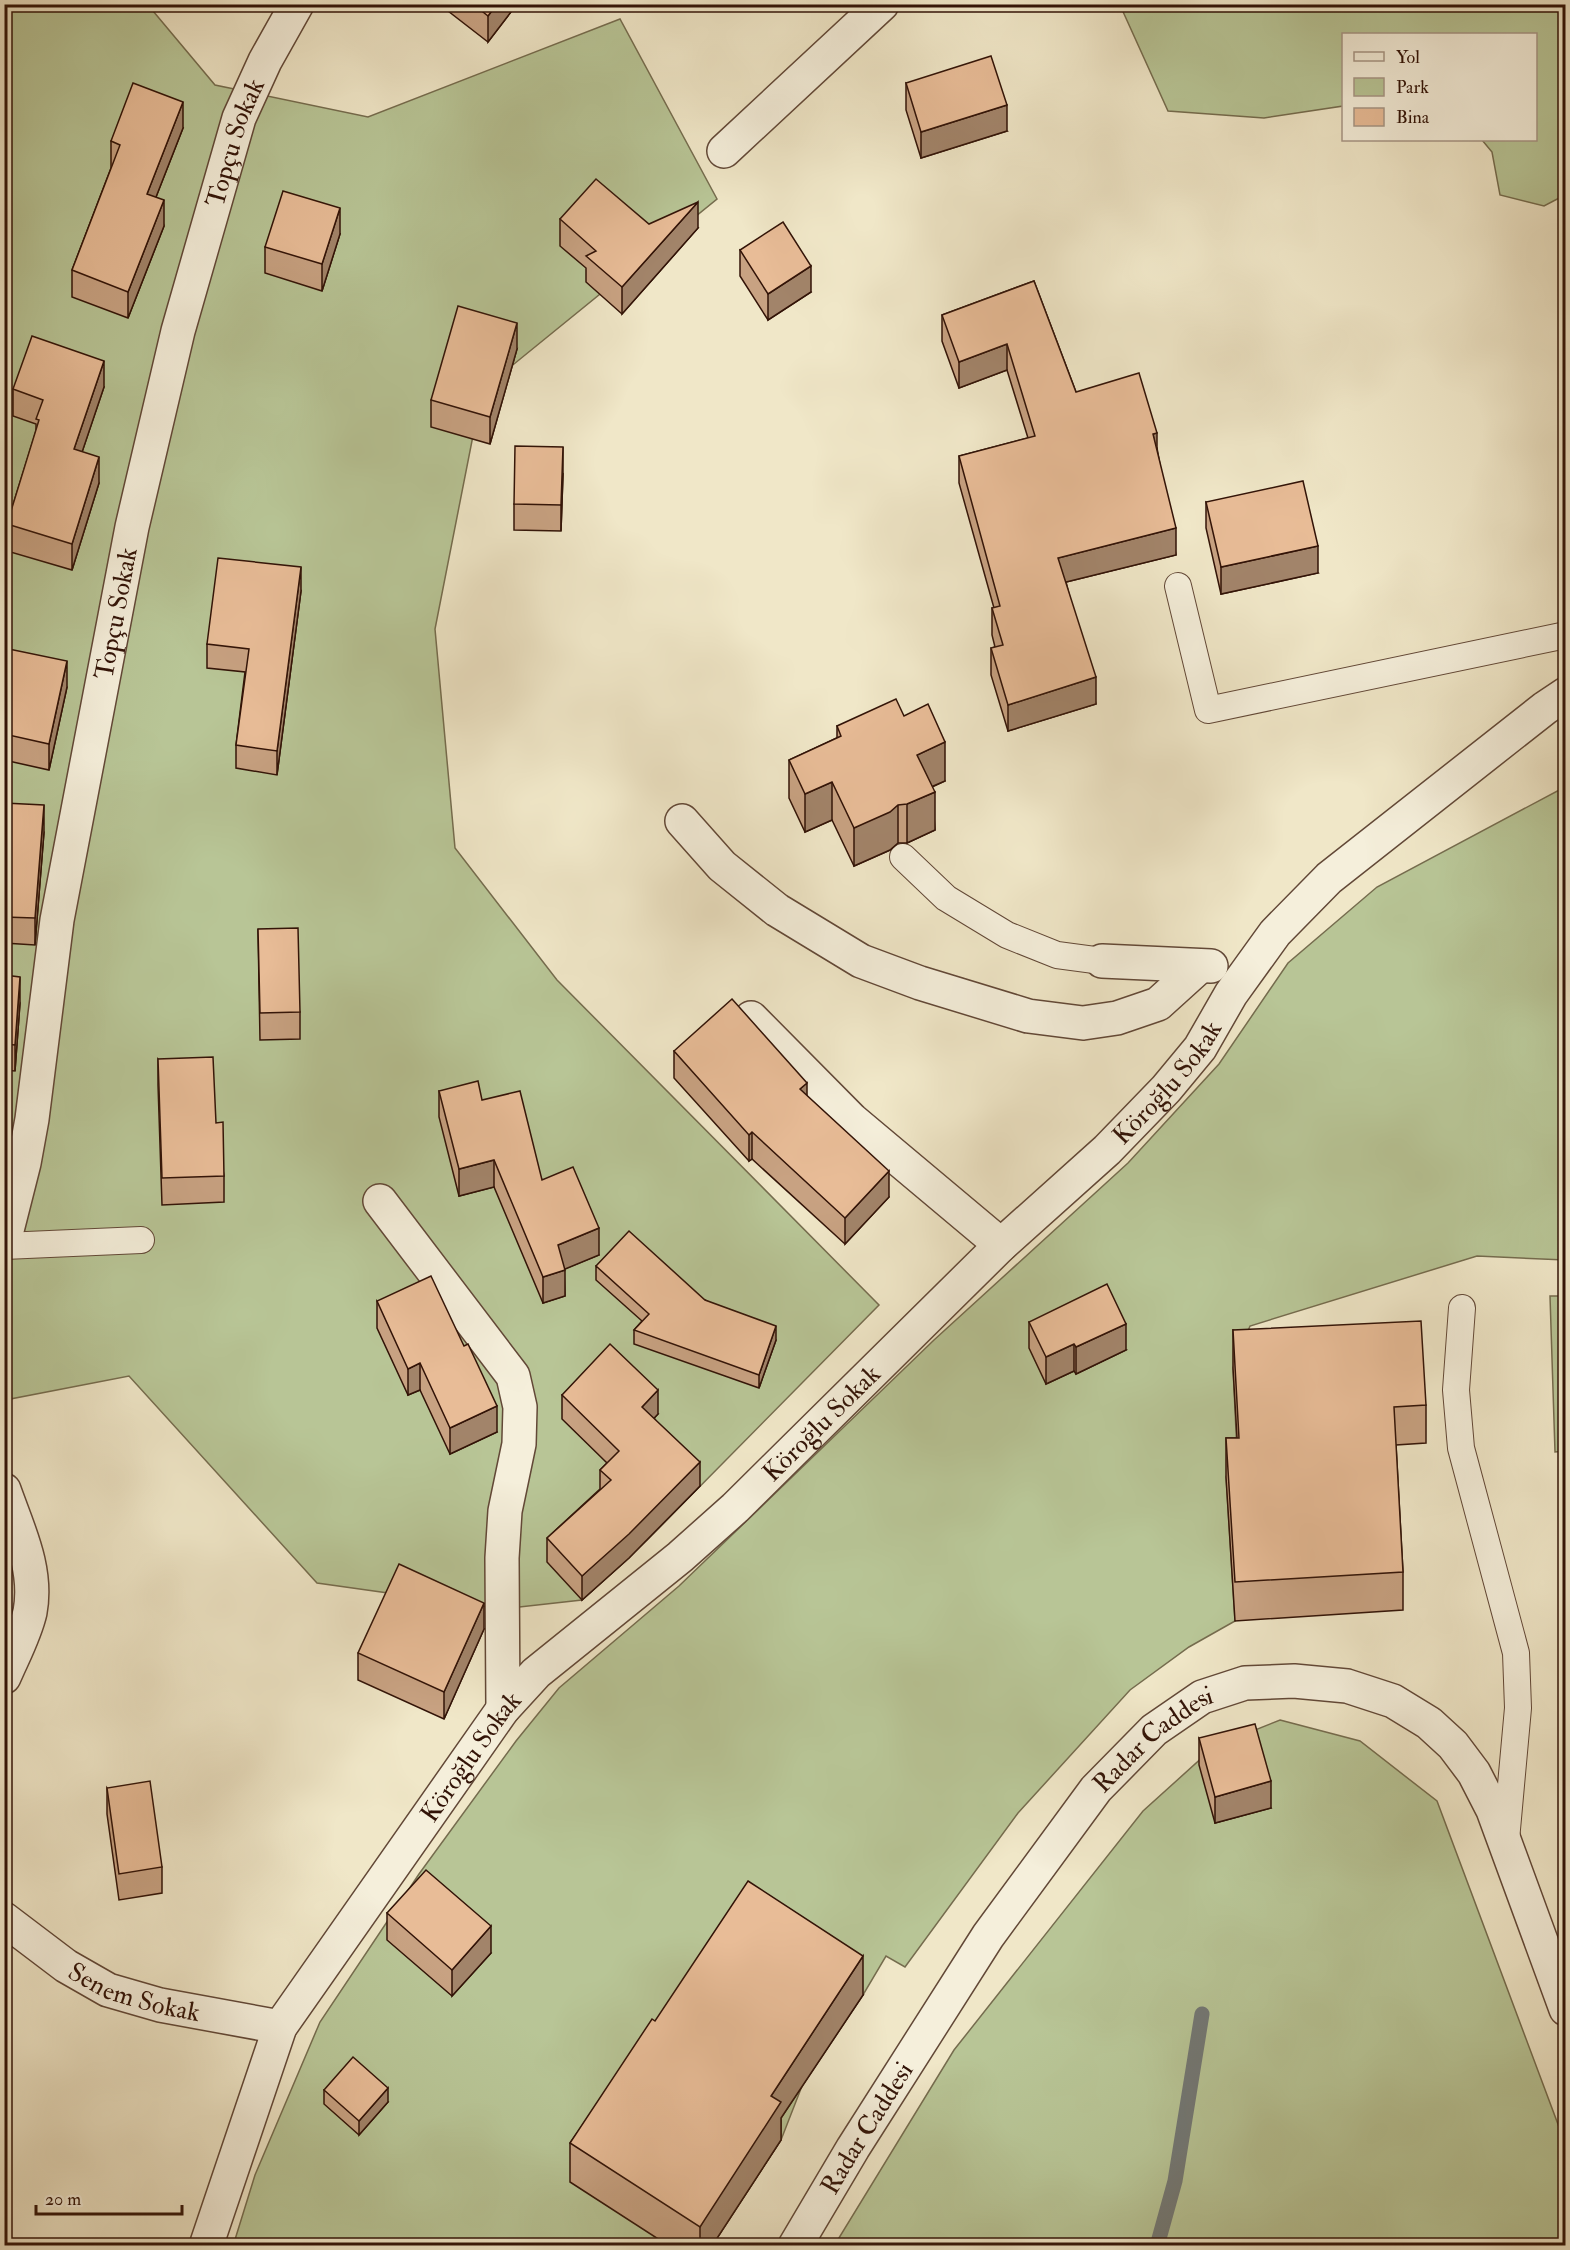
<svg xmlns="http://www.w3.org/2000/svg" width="1570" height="2250" viewBox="0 0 1570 2250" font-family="'IM FELL Double Pica',serif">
<rect width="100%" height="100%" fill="#f0e7c8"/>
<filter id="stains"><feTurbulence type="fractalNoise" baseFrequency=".00333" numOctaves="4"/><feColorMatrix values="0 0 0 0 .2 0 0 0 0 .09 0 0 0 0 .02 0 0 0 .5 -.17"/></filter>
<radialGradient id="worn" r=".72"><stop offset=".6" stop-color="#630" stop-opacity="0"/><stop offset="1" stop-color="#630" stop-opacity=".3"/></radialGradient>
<!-- green -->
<g fill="#b8c596" stroke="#756c4e" stroke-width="1.5">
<path d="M 5,5 L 148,5 L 215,85 L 368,117 L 620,19 L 717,199 L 482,390 L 435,629 L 455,848 L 557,980 L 879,1305 L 647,1540 L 582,1600 L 502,1609 L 317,1583 L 129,1376 L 5,1400 Z"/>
<path d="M 1120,5 L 1565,5 L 1565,195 L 1544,206 L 1500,195 L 1492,152 L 1482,140 L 1536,140 L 1536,34 L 1344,34 L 1343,106 L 1264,118 L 1168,111 Z"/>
<path d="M 1563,788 L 1566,792 L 1565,1260 L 1477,1256 L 1250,1326 L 1233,1368 L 1237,1452 L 1226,1477 L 1235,1621 L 1189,1647 L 1130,1690 L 1018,1813 L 905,1967 L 886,1956 L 863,1995 L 748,1920 L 802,2086 L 781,2140 L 712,2245 L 233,2246 L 255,2175 L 320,2022 L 419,1874 L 516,1741 L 559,1688 L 679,1586 L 934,1340 L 1128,1163 L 1219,1064 L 1288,963 L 1377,887 Z"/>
<path d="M 1550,1296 L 1565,1296 L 1565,1451 L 1555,1452 Z"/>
<path d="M 1280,1720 L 1360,1741 L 1437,1801 L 1565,2143 L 1565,2245 L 834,2246 L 954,2050 L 1143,1811 L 1215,1746 Z"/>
</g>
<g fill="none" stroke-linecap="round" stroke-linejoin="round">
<!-- stream -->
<path stroke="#737976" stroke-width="15" d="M 1157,2246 L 1175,2181 L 1202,2014"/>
<defs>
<g id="service">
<path d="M 1178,586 L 1208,710 L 1566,635"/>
<path d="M 903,857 L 946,898 L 1007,935 L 1057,955 L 1102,961"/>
<path d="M 4,1246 L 141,1240"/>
<path d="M 1462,1308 L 1456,1390 L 1461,1448 L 1516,1653 L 1518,1708 L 1506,1840"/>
</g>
<g id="minor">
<path d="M 724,151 L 882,4"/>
<path d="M 682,821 L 722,866 L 777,910 L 861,961 L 920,983 L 1028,1016 L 1083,1023 L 1117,1018 L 1158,1004 L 1200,966"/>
<path d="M 1102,961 L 1211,966"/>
<path d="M 751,1018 L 852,1120 L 1001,1245"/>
<path d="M 380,1201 L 513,1376 L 520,1407 L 519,1444 L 505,1511 L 502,1558 L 503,1709"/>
<path id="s1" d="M 4,1242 L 24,1163 L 32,1119 L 57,920 L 132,527 L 178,331 L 239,118 L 265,61 L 297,4"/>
<path d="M 4,1490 C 18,1530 38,1569 30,1612 C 25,1634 13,1656 4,1677"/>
<path id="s2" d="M 4,1919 L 66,1966 L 108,1990 L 160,2005 L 280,2027"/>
<path id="s3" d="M 206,2246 L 280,2027 L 503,1709 L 536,1673 L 680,1557 L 735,1508 L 1001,1245 L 1107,1150 L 1166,1089 L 1200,1048 L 1231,994 L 1275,933 L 1329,878 L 1545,708 L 1566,694"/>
</g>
<g id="tertiary">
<path id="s4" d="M 795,2246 L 853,2148 L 988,1936 L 1096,1789 L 1154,1730 L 1202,1697 L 1245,1683 L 1294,1681 L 1347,1686 L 1393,1701 L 1429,1723 L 1453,1745 L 1474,1773 L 1493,1810 L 1566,2009"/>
</g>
</defs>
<!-- service casing -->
<use href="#service" stroke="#624837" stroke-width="28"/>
<!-- minor casing -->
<use href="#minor" stroke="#624837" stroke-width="36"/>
<!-- tertiary casing -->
<use href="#tertiary" stroke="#624837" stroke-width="36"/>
<!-- service -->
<use href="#service" stroke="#f5efdb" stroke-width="26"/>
<!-- minor -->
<use href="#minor" stroke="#f5efdb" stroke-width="33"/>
<!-- tertiary -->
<use href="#tertiary" stroke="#f5efdb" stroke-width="33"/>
</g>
<!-- wall -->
<g fill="#c8a282" stroke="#321307" stroke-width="1.5">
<path d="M 439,4 L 517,4 L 488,42 Z"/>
<path d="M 906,83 L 1007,131 L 921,158 L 906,110 Z"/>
<path d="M 183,128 L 156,197 L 164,226 L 128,318 L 72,297 L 72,270 L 111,168 L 111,141 Z"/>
<path d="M 560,219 L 649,224 L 698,228 L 622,314 L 586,282 L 586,268 L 560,246 Z"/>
<path d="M 340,234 L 322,291 L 265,273 L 265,247 Z"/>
<path d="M 740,250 L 811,292 L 768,320 L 740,276 Z"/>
<path d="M 1034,281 L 1076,392 L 1157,448 L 1176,555 L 1066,582 L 1096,704 L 1008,731 L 991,675 L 991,648 L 995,647 L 992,635 L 992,608 L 994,608 L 959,483 L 959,456 L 1028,438 L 1007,370 L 959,388 L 942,341 L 942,315 Z"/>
<path d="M 517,349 L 490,444 L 431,427 L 431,400 Z"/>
<path d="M 104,387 L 82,452 L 99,483 L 72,570 L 7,551 L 7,524 L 36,431 L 36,424 L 13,416 L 13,389 Z"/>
<path d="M 563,474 L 561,531 L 514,530 L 514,504 Z"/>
<path d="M 1206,502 L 1318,573 L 1221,594 L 1206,528 Z"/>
<path d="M 301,591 L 277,775 L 236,768 L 236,745 L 245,672 L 207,668 L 207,644 Z"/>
<path d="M 4,648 L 67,687 L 49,770 L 4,760 Z"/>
<path d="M 904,716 L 945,781 L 932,787 L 935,830 L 907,843 L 898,843 L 890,850 L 854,866 L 832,820 L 805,832 L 789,798 L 789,760 L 837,738 L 837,726 Z"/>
<path d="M 1566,760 L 1566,792 L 1563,788 L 1563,761 Z"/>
<path d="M 4,803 L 44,832 L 35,945 L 4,943 Z"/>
<path d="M 258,929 L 300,1012 L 300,1039 L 260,1040 Z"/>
<path d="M 4,975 L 20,1003 L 15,1071 L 4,1070 Z"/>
<path d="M 674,1051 L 807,1096 L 889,1197 L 845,1244 L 752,1159 L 749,1161 L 674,1078 Z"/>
<path d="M 158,1059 L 216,1123 L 224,1176 L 224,1202 L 162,1205 L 158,1085 Z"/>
<path d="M 439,1091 L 482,1100 L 599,1255 L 564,1269 L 565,1296 L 543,1303 L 494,1187 L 459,1196 L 439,1117 Z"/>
<path d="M 596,1266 L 705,1300 L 776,1340 L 759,1388 L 634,1344 L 634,1330 L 642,1321 L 596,1280 Z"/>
<path d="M 377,1301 L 497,1432 L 450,1454 L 420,1390 L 408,1395 L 377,1328 Z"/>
<path d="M 1029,1322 L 1126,1350 L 1076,1374 L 1074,1371 L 1046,1384 L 1029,1348 Z"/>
<path d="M 1233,1330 L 1426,1405 L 1426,1443 L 1396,1445 L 1403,1572 L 1403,1610 L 1235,1621 L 1226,1477 L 1226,1438 L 1237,1438 L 1233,1368 Z"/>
<path d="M 562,1395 L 658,1414 L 654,1418 L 700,1486 L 629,1558 L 582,1600 L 547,1562 L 547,1538 L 600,1489 L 600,1470 L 607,1463 L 562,1419 Z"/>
<path d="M 484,1629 L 444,1719 L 358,1680 L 358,1653 Z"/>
<path d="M 1199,1738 L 1271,1808 L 1215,1823 L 1199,1765 Z"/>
<path d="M 107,1788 L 162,1867 L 162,1893 L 119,1900 L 107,1814 Z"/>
<path d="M 387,1913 L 491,1953 L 452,1996 L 387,1940 Z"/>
<path d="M 863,1995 L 781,2118 L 781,2140 L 712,2246 L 669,2246 L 570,2182 L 570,2143 L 655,2021 Z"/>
<path d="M 324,2090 L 388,2102 L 359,2135 L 324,2104 Z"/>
</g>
<!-- shaded-wall -->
<g fill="#a2846a" stroke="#321307" stroke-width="1.5">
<path d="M 497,4 L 517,4 L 488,42 L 488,16 Z"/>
<path d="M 183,102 L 183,128 L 147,220 L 147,194 Z"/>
<path d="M 1007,105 L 1007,131 L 921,158 L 921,132 Z"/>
<path d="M 164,200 L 164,226 L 128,318 L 128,292 Z"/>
<path d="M 698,202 L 698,228 L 622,314 L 622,287 Z"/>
<path d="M 340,208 L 340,234 L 322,291 L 322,264 Z"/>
<path d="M 811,266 L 811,292 L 768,320 L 768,294 Z"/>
<path d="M 517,323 L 517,349 L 490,444 L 490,417 Z"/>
<path d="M 1007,344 L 1007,370 L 959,388 L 959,362 Z"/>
<path d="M 104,361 L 104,387 L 74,476 L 74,449 Z"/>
<path d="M 1157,433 L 1157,459 L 1153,434 Z"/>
<path d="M 563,447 L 563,474 L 561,531 L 561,505 Z"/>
<path d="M 99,457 L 99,483 L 72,570 L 72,544 Z"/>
<path d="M 1176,528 L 1176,555 L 1058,584 L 1058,558 Z"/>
<path d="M 1318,546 L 1318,573 L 1221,594 L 1221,567 Z"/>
<path d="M 301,567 L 301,591 L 277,775 L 277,751 Z"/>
<path d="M 67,661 L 67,687 L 49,770 L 49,744 Z"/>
<path d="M 1096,677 L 1096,704 L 1008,731 L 1008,705 Z"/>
<path d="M 945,742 L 945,781 L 917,793 L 917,755 Z"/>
<path d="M 832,782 L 832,820 L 805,832 L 805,794 Z"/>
<path d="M 935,792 L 935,830 L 907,843 L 907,804 Z"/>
<path d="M 44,805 L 44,832 L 35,945 L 35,918 Z"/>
<path d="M 898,805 L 898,843 L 890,850 L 854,866 L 854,828 Z"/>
<path d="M 20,977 L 20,1003 L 15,1071 L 15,1045 Z"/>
<path d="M 807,1083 L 807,1109 L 800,1089 Z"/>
<path d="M 752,1132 L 752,1159 L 749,1161 L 749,1135 Z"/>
<path d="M 494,1160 L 494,1187 L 459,1196 L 459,1169 Z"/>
<path d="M 889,1171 L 889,1197 L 845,1244 L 845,1218 Z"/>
<path d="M 599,1228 L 599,1255 L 558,1272 L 558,1245 Z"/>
<path d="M 565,1270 L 565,1296 L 543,1303 L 543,1277 Z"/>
<path d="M 1126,1324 L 1126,1350 L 1076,1374 L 1076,1347 Z"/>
<path d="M 776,1326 L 776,1340 L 759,1388 L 759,1375 Z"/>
<path d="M 1074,1344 L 1074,1371 L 1046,1384 L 1046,1357 Z"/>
<path d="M 420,1363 L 420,1390 L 408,1395 L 408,1369 Z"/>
<path d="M 658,1390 L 658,1414 L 642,1431 L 642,1407 Z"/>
<path d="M 497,1406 L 497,1432 L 450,1454 L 450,1428 Z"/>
<path d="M 700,1462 L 700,1486 L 629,1558 L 582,1600 L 582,1576 Z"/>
<path d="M 484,1603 L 484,1629 L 444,1719 L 444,1692 Z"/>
<path d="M 1271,1781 L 1271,1808 L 1215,1823 L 1215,1797 Z"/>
<path d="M 491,1926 L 491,1953 L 452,1996 L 452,1970 Z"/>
<path d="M 863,1956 L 863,1995 L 781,2118 L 781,2140 L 712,2246 L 700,2246 L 700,2227 L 771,2096 Z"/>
<path d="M 388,2088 L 388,2102 L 359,2135 L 359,2121 Z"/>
</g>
<!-- building -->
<g fill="#e8bc97" stroke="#321307" stroke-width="1.5">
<path d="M 473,4 L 497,4 L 488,16 Z"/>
<path d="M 991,56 L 1007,105 L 921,132 L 906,83 Z"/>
<path d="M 133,83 L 183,102 L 147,194 L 164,200 L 128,292 L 72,270 L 120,145 L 111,141 Z"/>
<path d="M 596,179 L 649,224 L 698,202 L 622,287 L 586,256 L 596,251 L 560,219 Z"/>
<path d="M 283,191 L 340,208 L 322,264 L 265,247 Z"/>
<path d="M 783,222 L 811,266 L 768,294 L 740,250 Z"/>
<path d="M 1034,281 L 1076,392 L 1139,373 L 1157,433 L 1153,434 L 1176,528 L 1058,558 L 1096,677 L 1008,705 L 991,648 L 1003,645 L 992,608 L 1000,606 L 959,456 L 1035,436 L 1007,344 L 959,362 L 942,315 Z"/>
<path d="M 458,306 L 517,323 L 490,417 L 431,400 Z"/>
<path d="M 32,336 L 104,361 L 74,449 L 99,457 L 72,544 L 7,524 L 39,420 L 36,419 L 43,400 L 13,389 Z"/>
<path d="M 515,446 L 563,447 L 561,505 L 514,504 Z"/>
<path d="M 1303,481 L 1318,546 L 1221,567 L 1206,502 Z"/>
<path d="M 218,558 L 301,567 L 277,751 L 236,745 L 249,649 L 207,644 Z"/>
<path d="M 4,648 L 67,661 L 49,744 L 4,734 Z"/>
<path d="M 896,699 L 904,716 L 928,704 L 945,742 L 917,755 L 935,792 L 907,804 L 898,805 L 890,812 L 854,828 L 832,782 L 805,794 L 789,760 L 841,736 L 837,726 Z"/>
<path d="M 4,803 L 44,805 L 35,918 L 4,917 Z"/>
<path d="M 298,928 L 300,1012 L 260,1013 L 258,929 Z"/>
<path d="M 4,975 L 20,977 L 15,1045 L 4,1044 Z"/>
<path d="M 732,999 L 807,1083 L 800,1089 L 889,1171 L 845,1218 L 752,1132 L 749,1135 L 674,1051 Z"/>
<path d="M 213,1057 L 216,1123 L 223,1122 L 224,1176 L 162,1178 L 158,1059 Z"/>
<path d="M 478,1081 L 482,1100 L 520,1091 L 542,1180 L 573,1167 L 599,1228 L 558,1245 L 565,1270 L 543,1277 L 494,1160 L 459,1169 L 439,1091 Z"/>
<path d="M 629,1231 L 705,1300 L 776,1326 L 759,1375 L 634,1330 L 649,1314 L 596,1266 Z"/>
<path d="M 431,1276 L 464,1346 L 468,1344 L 497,1406 L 450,1428 L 420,1363 L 408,1369 L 377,1301 Z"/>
<path d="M 1107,1284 L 1126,1324 L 1076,1347 L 1074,1344 L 1046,1357 L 1029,1322 Z"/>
<path d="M 1421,1321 L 1426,1405 L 1394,1407 L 1403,1572 L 1235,1582 L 1226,1438 L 1239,1438 L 1233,1330 Z"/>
<path d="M 610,1344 L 658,1390 L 642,1407 L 700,1462 L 629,1534 L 582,1576 L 547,1538 L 611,1480 L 600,1470 L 619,1451 L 562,1395 Z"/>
<path d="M 399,1564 L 484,1603 L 444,1692 L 358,1653 Z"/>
<path d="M 1255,1724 L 1271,1781 L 1215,1797 L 1199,1738 Z"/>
<path d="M 150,1781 L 162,1867 L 119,1874 L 107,1788 Z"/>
<path d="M 426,1870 L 491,1926 L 452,1970 L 387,1913 Z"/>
<path d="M 748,1881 L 863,1956 L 771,2096 L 781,2102 L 700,2227 L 570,2143 L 652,2019 L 655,2021 Z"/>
<path d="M 353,2057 L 388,2088 L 359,2121 L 324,2090 Z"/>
</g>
<g text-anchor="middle" stroke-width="6" stroke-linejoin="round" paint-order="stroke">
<!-- street labels -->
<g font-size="26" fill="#321307" stroke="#f5efdb">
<text dy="9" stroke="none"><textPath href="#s1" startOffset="1125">Topçu Sokak</textPath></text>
<text dy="9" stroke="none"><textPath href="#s1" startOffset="639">Topçu Sokak</textPath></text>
<text dy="9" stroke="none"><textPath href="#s3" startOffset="1534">Köroğlu Sokak</textPath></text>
<text dy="9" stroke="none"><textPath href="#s3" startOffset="1048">Köroğlu Sokak</textPath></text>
<text dy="9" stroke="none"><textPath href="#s4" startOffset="624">Radar Caddesi</textPath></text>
<text dy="9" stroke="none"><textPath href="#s3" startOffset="562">Köroğlu Sokak</textPath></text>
<text dy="9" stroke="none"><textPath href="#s2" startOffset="152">Senem Sokak</textPath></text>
<text dy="9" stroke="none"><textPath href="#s4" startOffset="138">Radar Caddesi</textPath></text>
</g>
</g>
<!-- margin -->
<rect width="1570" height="2250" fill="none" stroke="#f0e7c8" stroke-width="24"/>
<rect x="6" y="6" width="1558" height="2238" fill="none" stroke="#321307" stroke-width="3"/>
<rect x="12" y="12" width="1546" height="2226" fill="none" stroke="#321307" stroke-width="1.5"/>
<!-- legend -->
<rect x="1342" y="33" width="195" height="108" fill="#f5efdb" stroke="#a79786" stroke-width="1.5"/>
<rect x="1354" y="52" width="30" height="9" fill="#f5efdb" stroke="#a79786" stroke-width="1.5"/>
<text x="1396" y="63" font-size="18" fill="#321307">Yol</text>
<rect x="1354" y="78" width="30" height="18" fill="#b8c596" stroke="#a79786" stroke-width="1.5"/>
<text x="1396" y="93" font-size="18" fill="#321307">Park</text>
<rect x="1354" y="108" width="30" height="18" fill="#e8bc97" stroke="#a79786" stroke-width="1.5"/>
<text x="1396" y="123" font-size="18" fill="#321307">Bina</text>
<!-- scale -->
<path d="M36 2205v9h146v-9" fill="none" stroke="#321307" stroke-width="3"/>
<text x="45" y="2205" font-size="18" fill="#321307" stroke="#f5efdb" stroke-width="4.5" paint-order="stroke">20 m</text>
<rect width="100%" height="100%" filter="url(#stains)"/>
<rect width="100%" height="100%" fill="url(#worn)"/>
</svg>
